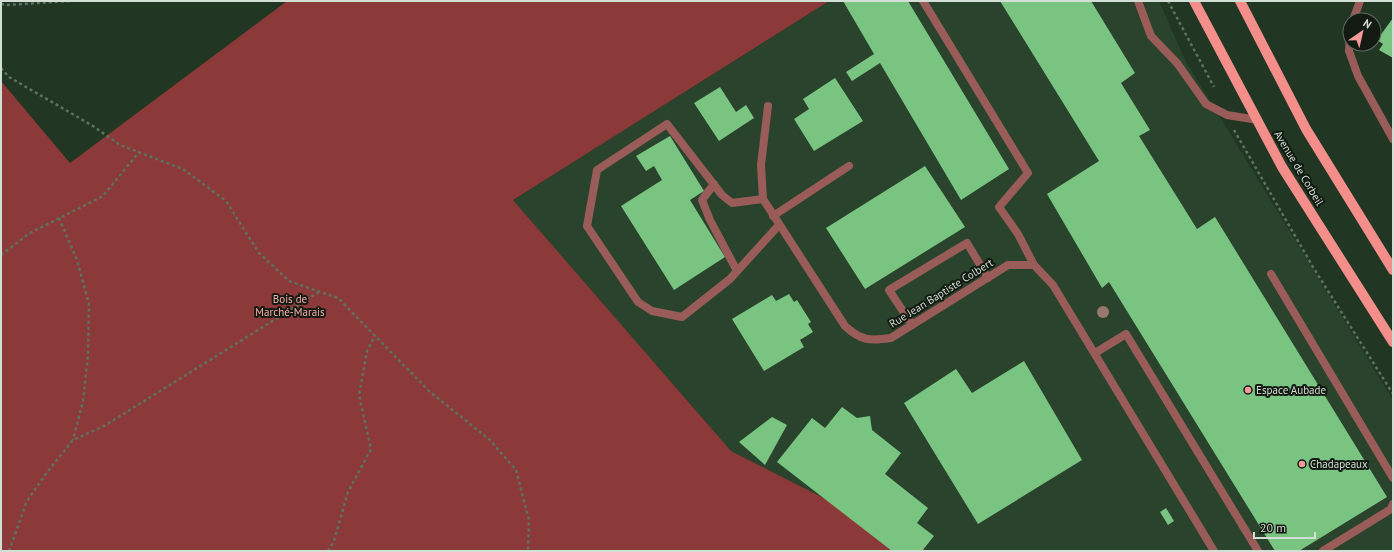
<svg xmlns="http://www.w3.org/2000/svg" width="1394" height="552" viewBox="0 0 1394 552" font-family="'PT Sans',sans-serif">
<rect width="100%" height="100%" fill="#213623"/>
<!-- built -->
<path fill="#29432c" d="M 829,1 L 1159,1 L 1185,60 L 1393,400 L 1393,551 L 928,551 L 731,451 L 513,200 Z"/>
<!-- green -->
<path fill="#8b3a39" d="M 287,1 L 829,1 L 513,200 L 731,451 L 928,551 L 1,551 L 1,81 L 70,163 Z"/>
<!-- building -->
<g fill="#7ac482">
<path d="M 843,1 L 908,1 L 1009,169 L 961,200 L 880,63 L 852,81 L 846,72 L 874,54 Z"/>
<path d="M 1000,1 L 1091,1 L 1135,73 L 1121,83 L 1150,130 L 1139,136 L 1197,229 L 1215,217 L 1387,497 L 1299,551 L 1275,551 L 1109,282 L 1102,288 L 1047,194 L 1099,161 Z"/>
<path d="M 1393,18 L 1393,58 L 1379,50 L 1383,44 L 1377,40 Z"/>
<path d="M 835,78 L 863,121 L 814,151 L 794,119 L 809,109 L 803,99 Z"/>
<path d="M 720,87 L 736,112 L 746,105 L 754,118 L 719,141 L 694,103 Z"/>
<path d="M 670,136 L 704,191 L 690,200 L 725,257 L 674,290 L 621,206 L 662,180 L 654,166 L 646,171 L 636,156 Z"/>
<path d="M 925,166 L 965,227 L 865,289 L 826,228 Z"/>
<path d="M 789,294 L 794,302 L 797,300 L 811,322 L 808,324 L 813,332 L 800,340 L 804,347 L 764,371 L 732,319 L 772,295 L 776,301 Z"/>
<path d="M 1024,361 L 1082,460 L 978,524 L 904,403 L 956,369 L 972,393 Z"/>
<path d="M 842,407 L 857,418 L 870,416 L 872,430 L 901,453 L 885,474 L 928,508 L 917,523 L 934,536 L 922,551 L 892,551 L 777,462 L 812,418 L 825,428 Z"/>
<path d="M 772,417 L 787,425 L 765,465 L 739,442 Z"/>
<path d="M 1166,508 L 1174,521 L 1168,525 L 1160,512 Z"/>
</g>
<g fill="none" stroke-linecap="round" stroke-linejoin="round">
<!-- path -->
<g stroke="#5f7161" stroke-width="2.5" stroke-dasharray="3 3" stroke-linecap="butt">
<path d="M 1168,1 L 1214,87"/>
<path d="M 1,4 L 6,5 L 70,1"/>
<path d="M 1,68 L 9,77 L 93,126 L 120,145 L 183,169 L 226,201 L 259,253 L 289,281 L 338,298 L 429,391 L 490,440 L 516,470 L 529,520 L 528,551"/>
<path d="M 1234,130 L 1313,267 L 1393,394"/>
<path d="M 59,218 L 77,260 L 89,304 L 88,355 L 83,401 L 73,440"/>
<path d="M 1,255 L 30,233 L 103,196 L 139,152"/>
<path d="M 9,551 L 27,501 L 48,471 L 73,440 L 104,426 L 319,292"/>
<path d="M 328,551 L 334,541 L 348,492 L 371,449 L 359,395 L 367,351 L 375,336"/>
</g>
<!-- lane -->
<g stroke="#995c59" stroke-width="8">
<path d="M 923,1 L 1028,173 L 999,207 L 1018,234 L 1034,265"/>
<path d="M 1138,1 L 1151,36 L 1177,63 L 1206,104 L 1227,115 L 1258,120"/>
<path d="M 1353,20 L 1360,1"/>
<path d="M 1350,29 L 1349,51 L 1358,76 L 1393,139"/>
<path d="M 768,106 L 761,165 L 763,199 L 732,203 L 722,195 L 667,124 L 597,170 L 587,226 L 638,302 L 652,311 L 682,317 L 730,279 L 779,225"/>
<path d="M 714,184 L 702,200 L 710,220 L 737,271"/>
<path d="M 773,216 L 849,166"/>
<path d="M 1271,274 L 1393,478"/>
<path d="M 912,325 L 889,290 L 967,243 L 988,278"/>
<path d="M 1095,353 L 1126,334 L 1258,551"/>
<path d="M 1323,551 L 1391,509 L 1393,504"/>
</g>
<!-- street -->
<path stroke="#995c59" stroke-width="8" d="M 763,199 L 845,326 C 861,341 870,341 891,338 L 1008,265 L 1034,265 L 1053,285 L 1214,551"/>
<!-- primary -->
<g stroke="#f38e8a" stroke-width="10">
<path d="M 1194,1 L 1282,167 L 1393,342"/>
<path d="M 1240,1 L 1306,129 L 1393,270"/>
</g>
</g>
<!-- trees -->
<circle fill="#99796d" cx="1103" cy="312" r="6"/>
<!-- markers -->
<g fill="#f59b97" stroke="#121a12" stroke-width="1.5">
<circle cx="1248" cy="390" r="4"/>
<circle cx="1302" cy="464" r="4"/>
</g>
<g text-anchor="middle" stroke-width="4" stroke-linejoin="round" paint-order="stroke">
<!-- street labels -->
<g font-size="11" fill="#d3dfd4" stroke="#121a12">
<text transform="translate(1299 168) rotate(59)" y="4">Avenue de Corbeil</text>
<text transform="translate(941 293) rotate(-32)" y="4">Rue Jean Baptiste Colbert</text>
</g>
<!-- park labels -->
<g font-size="11" fill="#fbafaa" stroke="#121a12">
<text x="290" y="303">Bois de<tspan x="290" dy="13">Marché-Marais</tspan></text>
</g>
<!-- poi labels -->
<g font-size="11" fill="#d3dfd4" stroke="#121a12" text-anchor="start">
<text x="1256" y="394">Espace Aubade</text>
<text x="1310" y="468">Chadapeaux</text>
</g>
</g>
<!-- border -->
<rect width="1394" height="552" fill="none" stroke="#d3dfd4" stroke-width="4"/>
<!-- north arrow -->
<g transform="translate(1362 32) rotate(34)"><circle r="19" fill="#121a12" stroke="#5f6960"/>
<path d="M0-3L7 15L0 10L-7 15Z" fill="#f59b97"/>
<text y="-6" font-size="11" font-weight="bold" text-anchor="middle" fill="#d3dfd4">N</text>
</g>
<!-- scale -->
<path d="M1254 532v6h61v-6" fill="none" stroke="#d3dfd4" stroke-width="2"/>
<text x="1260" y="532" font-size="12" fill="#d3dfd4" stroke="#121a12" stroke-width="3" paint-order="stroke">20 m</text>
</svg>
